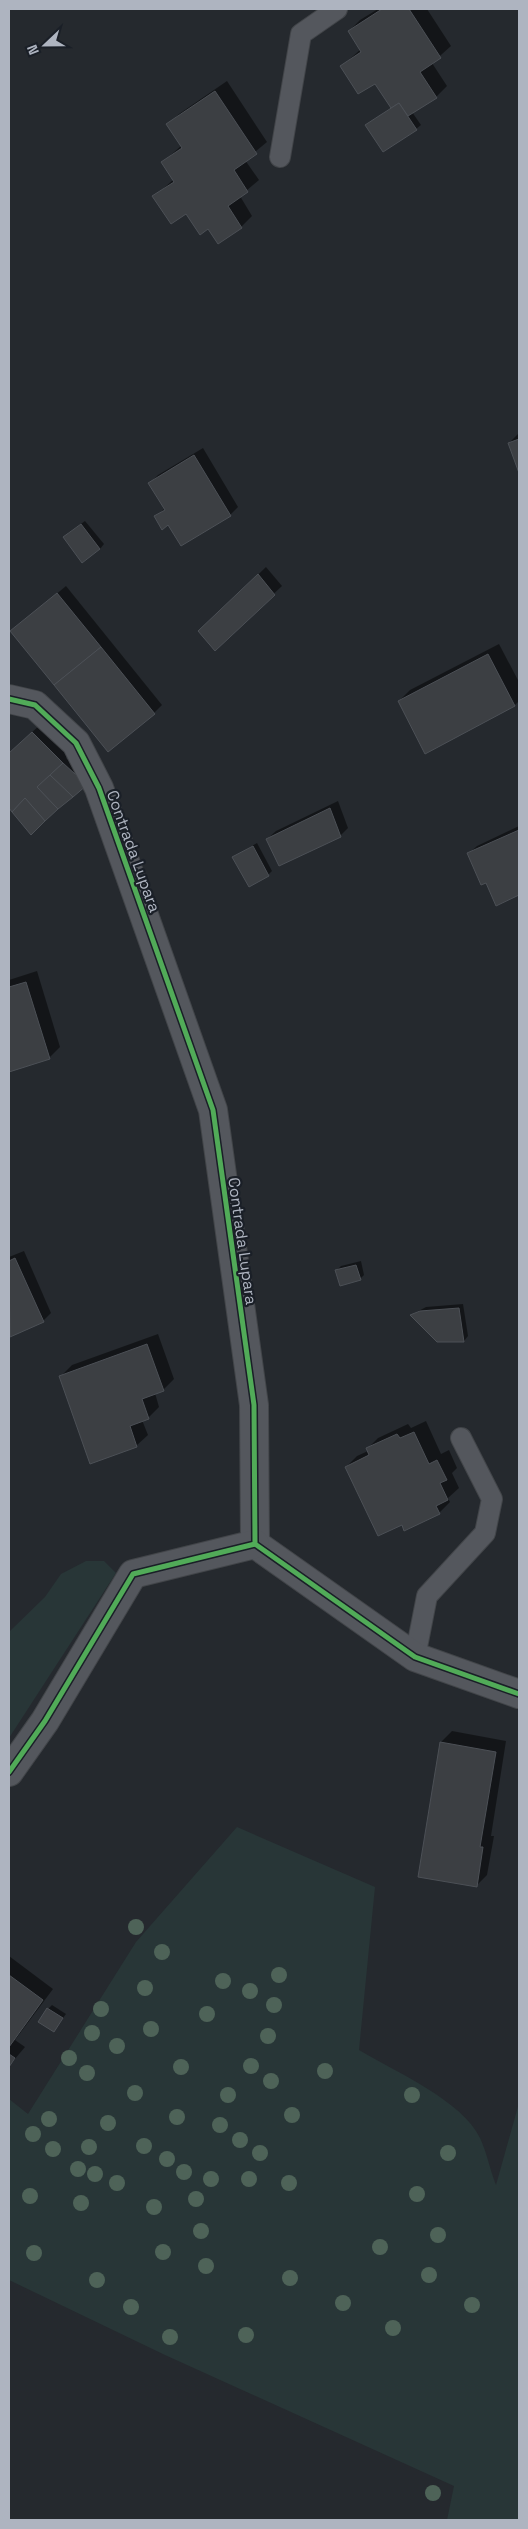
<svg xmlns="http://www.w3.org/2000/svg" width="528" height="2529" viewBox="0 0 528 2529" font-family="'Space Grotesk',sans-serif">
<rect width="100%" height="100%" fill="#25292e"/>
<!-- green -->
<g fill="#283637">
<path d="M 86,1561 L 104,1561 L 116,1573 L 9,1738 L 9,1632 L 45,1597 L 61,1574 Z"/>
<path d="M 237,1827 L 375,1887 L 359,2050 C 394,2071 463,2101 480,2138 C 487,2153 490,2170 496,2185 L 519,2103 L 519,2520 L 447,2520 L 454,2486 L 165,2355 L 9,2280 L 9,2099 L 28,2114 L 136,1942 Z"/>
</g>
<!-- shadow -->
<g fill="#0007">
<path d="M 378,9 L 427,9 L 451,46 L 432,63 L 447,86 L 436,97 L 412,112 L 421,125 L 416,129 L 367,125 L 392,107 L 375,82 L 342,66 L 361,49 L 349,31 L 360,20 Z"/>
<path d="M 227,81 L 267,142 L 245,160 L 259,180 L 240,196 L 252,216 L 241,227 L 208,227 L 187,212 L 154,197 L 174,179 L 163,162 L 182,145 L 168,125 L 179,114 Z"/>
<path d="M 519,433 L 519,470 L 509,443 Z"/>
<path d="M 203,448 L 238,507 L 230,515 L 169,524 L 156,517 L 165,508 L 150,483 L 158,475 Z"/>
<path d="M 85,521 L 104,544 L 100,549 L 68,533 Z"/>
<path d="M 266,567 L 282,586 L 215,649 L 199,631 Z"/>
<path d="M 66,586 L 162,705 L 154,713 L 12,631 Z"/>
<path d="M 499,644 L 519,682 L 519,701 L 515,705 L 426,752 L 399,701 L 410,690 Z"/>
<path d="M 41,724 L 70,754 L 66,758 L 90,780 L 13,811 L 9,807 L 9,753 Z"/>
<path d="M 338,801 L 348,828 L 340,836 L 267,839 L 276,831 Z"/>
<path d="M 519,826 L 519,894 L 497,904 L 486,881 L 468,854 L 477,846 Z"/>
<path d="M 257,843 L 272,871 L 268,875 L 234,857 Z"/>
<path d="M 37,971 L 60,1047 L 49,1058 L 9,1071 L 9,980 Z"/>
<path d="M 24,1251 L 51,1313 L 43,1321 L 11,1335 L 9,1329 L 9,1257 Z"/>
<path d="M 361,1261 L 364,1275 L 360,1279 L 337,1270 L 341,1266 Z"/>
<path d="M 463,1304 L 468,1336 L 464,1341 L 411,1315 L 426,1307 Z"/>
<path d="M 158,1334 L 174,1379 L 163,1390 L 155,1393 L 159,1407 L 148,1418 L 142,1420 L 148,1435 L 136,1446 L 61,1376 L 72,1365 Z"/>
<path d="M 426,1421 L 441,1454 L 449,1450 L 457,1468 L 452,1473 L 459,1488 L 448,1498 L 450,1502 L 439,1513 L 402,1523 L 346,1467 L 357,1456 L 368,1451 L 367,1449 L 378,1438 L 408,1424 L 411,1428 Z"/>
<path d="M 452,1731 L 506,1741 L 491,1836 L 494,1836 L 487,1875 L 476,1886 L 441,1742 Z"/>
<path d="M 9,1956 L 53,1989 L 15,2040 L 25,2047 L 9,2066 Z"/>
<path d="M 52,2005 L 66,2014 L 54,2030 L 48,2009 Z"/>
</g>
<!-- building -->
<g fill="#3c3f43" stroke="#4c5056">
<path d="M 382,9 L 409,9 L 441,58 L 420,72 L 437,98 L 408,116 L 399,103 L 391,108 L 375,84 L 358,94 L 340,66 L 361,52 L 348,31 Z"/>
<path d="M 215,91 L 257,154 L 234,170 L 248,192 L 228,206 L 242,228 L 218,244 L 208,229 L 200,235 L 186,214 L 171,224 L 152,196 L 174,182 L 161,162 L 182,148 L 166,124 Z"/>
<path d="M 399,103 L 417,130 L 383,152 L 365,125 Z"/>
<path d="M 519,439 L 519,473 L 508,443 Z"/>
<path d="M 194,455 L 231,516 L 181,546 L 168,525 L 162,530 L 154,516 L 165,510 L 148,483 Z"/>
<path d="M 81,524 L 100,549 L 82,563 L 63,537 Z"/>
<path d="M 258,574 L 275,595 L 215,651 L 198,631 Z"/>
<path d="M 57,593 L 101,647 L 54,685 L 10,631 Z"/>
<path d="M 101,647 L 155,714 L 108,752 L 54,685 Z"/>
<path d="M 488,654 L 515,706 L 425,754 L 398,701 Z"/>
<path d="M 32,732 L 63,763 L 37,787 L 58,809 L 45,821 L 25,798 L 12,812 L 9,808 L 9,753 Z"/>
<path d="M 63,763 L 87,785 L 73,797 L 50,775 Z"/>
<path d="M 50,775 L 73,797 L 58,809 L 37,787 Z"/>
<path d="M 25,798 L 45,821 L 31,835 L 12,812 Z"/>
<path d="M 330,808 L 341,837 L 279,866 L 266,839 Z"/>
<path d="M 519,830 L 519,895 L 496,906 L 486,883 L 481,885 L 467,853 Z"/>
<path d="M 253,846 L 269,876 L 249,887 L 232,857 Z"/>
<path d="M 26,982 L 50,1059 L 9,1072 L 9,987 Z"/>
<path d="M 15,1258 L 44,1322 L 10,1337 L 9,1261 Z"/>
<path d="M 356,1265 L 361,1280 L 340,1286 L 335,1270 Z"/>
<path d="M 459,1308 L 464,1342 L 437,1342 L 410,1315 L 420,1311 Z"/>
<path d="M 147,1344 L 164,1391 L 142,1399 L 149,1419 L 130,1426 L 137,1447 L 90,1464 L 59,1376 Z"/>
<path d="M 414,1432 L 429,1464 L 437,1460 L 447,1480 L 440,1483 L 448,1500 L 436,1506 L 440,1514 L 404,1531 L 402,1525 L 378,1536 L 345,1467 L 369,1455 L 366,1448 L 397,1434 L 400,1438 Z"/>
<path d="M 440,1742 L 496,1752 L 480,1847 L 483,1847 L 477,1887 L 418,1877 Z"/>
<path d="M 9,1975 L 43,2000 L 9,2047 Z"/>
<path d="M 47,2008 L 63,2018 L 54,2032 L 38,2022 Z"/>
<path d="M 9,2054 L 15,2058 L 9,2067 Z"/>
</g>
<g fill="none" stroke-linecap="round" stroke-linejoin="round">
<defs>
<g id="lane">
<path d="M 280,157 L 301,34 L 337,9"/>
<path d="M 415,1657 L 427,1596 L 485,1533 L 492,1499 L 461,1438"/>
</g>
<g id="street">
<path d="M 9,699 L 35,705 L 76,743 L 99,788 L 213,1110 L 254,1405 L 255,1544 L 415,1657 L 519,1694"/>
<path d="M 9,1772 L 45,1721 L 133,1574 L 255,1544"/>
</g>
</defs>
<!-- lane casing -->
<use href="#lane" stroke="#424549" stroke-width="22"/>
<!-- street casing -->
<use href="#street" stroke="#424549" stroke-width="30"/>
<!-- lane -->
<use href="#lane" stroke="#54575d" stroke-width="20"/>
<!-- street -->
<use href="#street" stroke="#54575d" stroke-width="28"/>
<defs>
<g id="cycleway">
<path d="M 9,699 L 35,705 L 76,743 L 99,788 L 213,1110 L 254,1405 L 255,1544 L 415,1657 L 519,1694"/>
<path d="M 9,1772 L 45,1721 L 133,1574 L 255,1544"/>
</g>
</defs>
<!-- cycleway casing -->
<use href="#cycleway" stroke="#1a1f27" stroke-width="8"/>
<!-- cycleway -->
<use href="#cycleway" stroke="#51ab58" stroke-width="5"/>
</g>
<!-- trees -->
<g fill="#4e6358">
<circle cx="136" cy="1927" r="8"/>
<circle cx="162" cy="1952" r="8"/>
<circle cx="279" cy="1975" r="8"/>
<circle cx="223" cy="1981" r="8"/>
<circle cx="145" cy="1988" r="8"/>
<circle cx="250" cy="1991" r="8"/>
<circle cx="274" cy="2005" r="8"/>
<circle cx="101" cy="2009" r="8"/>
<circle cx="207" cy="2014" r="8"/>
<circle cx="151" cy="2029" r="8"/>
<circle cx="92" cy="2033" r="8"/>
<circle cx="268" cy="2036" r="8"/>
<circle cx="117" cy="2046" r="8"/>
<circle cx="69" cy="2058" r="8"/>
<circle cx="251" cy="2066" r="8"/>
<circle cx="181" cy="2067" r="8"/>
<circle cx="325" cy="2071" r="8"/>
<circle cx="87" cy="2073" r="8"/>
<circle cx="271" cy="2081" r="8"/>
<circle cx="135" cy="2093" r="8"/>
<circle cx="228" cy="2095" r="8"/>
<circle cx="412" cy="2095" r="8"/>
<circle cx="292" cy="2115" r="8"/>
<circle cx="177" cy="2117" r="8"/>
<circle cx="49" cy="2119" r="8"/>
<circle cx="108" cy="2123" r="8"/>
<circle cx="220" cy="2125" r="8"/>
<circle cx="33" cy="2134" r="8"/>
<circle cx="240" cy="2140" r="8"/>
<circle cx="144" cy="2146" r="8"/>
<circle cx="89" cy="2147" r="8"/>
<circle cx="53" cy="2149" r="8"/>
<circle cx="260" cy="2153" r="8"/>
<circle cx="448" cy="2153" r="8"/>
<circle cx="167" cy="2159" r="8"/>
<circle cx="78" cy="2169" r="8"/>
<circle cx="184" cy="2172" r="8"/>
<circle cx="95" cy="2174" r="8"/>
<circle cx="211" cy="2179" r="8"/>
<circle cx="249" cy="2179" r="8"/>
<circle cx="117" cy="2183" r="8"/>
<circle cx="289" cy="2183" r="8"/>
<circle cx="417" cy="2194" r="8"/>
<circle cx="30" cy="2196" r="8"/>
<circle cx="196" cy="2199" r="8"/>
<circle cx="81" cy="2203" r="8"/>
<circle cx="154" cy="2207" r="8"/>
<circle cx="201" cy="2231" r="8"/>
<circle cx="438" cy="2235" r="8"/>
<circle cx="380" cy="2247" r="8"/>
<circle cx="163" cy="2252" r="8"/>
<circle cx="34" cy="2253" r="8"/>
<circle cx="206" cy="2266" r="8"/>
<circle cx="429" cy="2275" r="8"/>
<circle cx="290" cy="2278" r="8"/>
<circle cx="97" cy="2280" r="8"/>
<circle cx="343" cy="2303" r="8"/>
<circle cx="472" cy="2305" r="8"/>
<circle cx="131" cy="2307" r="8"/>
<circle cx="393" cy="2328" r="8"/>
<circle cx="246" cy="2335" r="8"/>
<circle cx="170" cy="2337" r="8"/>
<circle cx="433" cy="2493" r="8"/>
</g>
<g text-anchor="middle" stroke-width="4.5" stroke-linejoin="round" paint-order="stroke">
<!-- street labels -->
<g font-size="16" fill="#aeb4c0" stroke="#1a1f27">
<text transform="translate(134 851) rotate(70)" y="6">Contrada Lupara</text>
<text transform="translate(243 1241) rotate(82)" y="6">Contrada Lupara</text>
</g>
</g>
<!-- border -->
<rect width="528" height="2529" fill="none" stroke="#aeb4c0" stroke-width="20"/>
<!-- north arrow -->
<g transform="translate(45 45) rotate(248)" stroke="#1a1f27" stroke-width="4" paint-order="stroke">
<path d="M0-4L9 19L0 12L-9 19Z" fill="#aeb4c0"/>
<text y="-8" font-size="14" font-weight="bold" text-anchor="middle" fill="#aeb4c0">N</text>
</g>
</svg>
